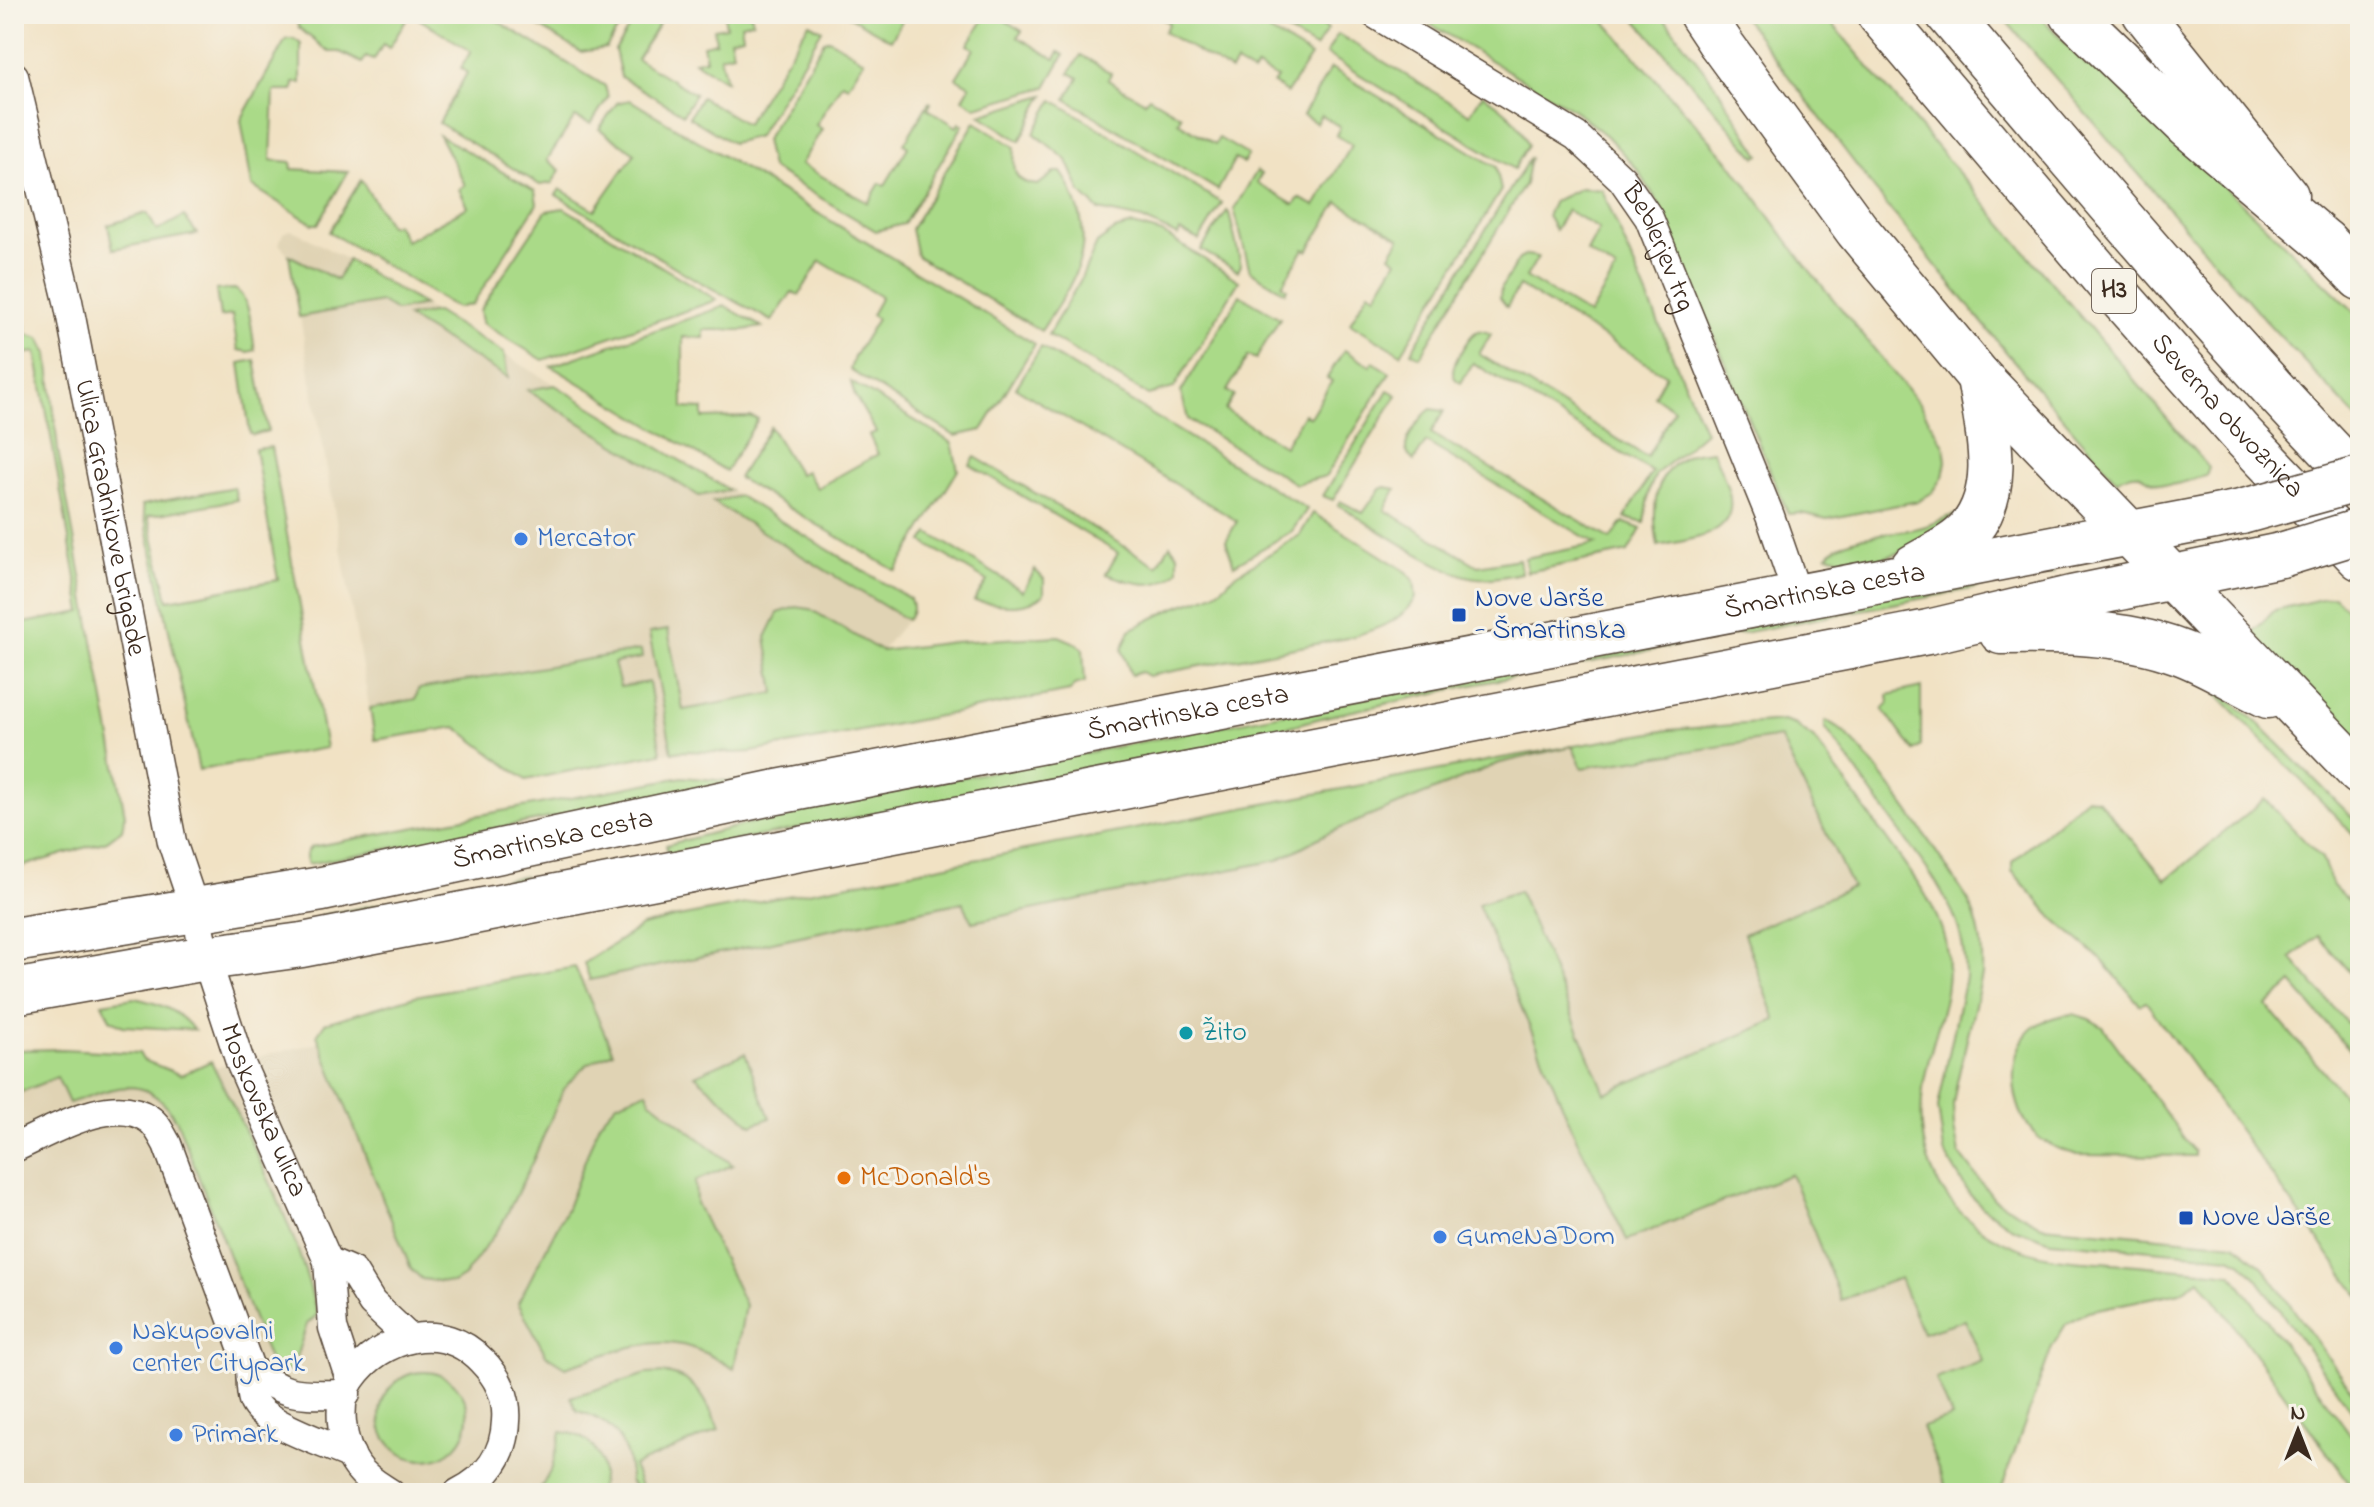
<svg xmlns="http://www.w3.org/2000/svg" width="2374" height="1507" viewBox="0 0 2374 1507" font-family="'Indie Flower',sans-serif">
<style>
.built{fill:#e0d3b4}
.green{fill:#aada88;stroke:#728253;stroke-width:2}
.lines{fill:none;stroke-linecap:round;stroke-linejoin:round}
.street-casing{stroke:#564637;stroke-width:31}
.secondary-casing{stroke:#564637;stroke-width:43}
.primary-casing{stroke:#564637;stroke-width:47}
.highway-casing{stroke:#564637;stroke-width:47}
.street{stroke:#fff;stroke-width:28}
.secondary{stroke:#fff;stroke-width:40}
.primary{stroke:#fff;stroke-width:44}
.highway{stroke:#fff;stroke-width:44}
.primary-bridge-casing{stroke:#564637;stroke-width:47;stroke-linecap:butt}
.primary-bridge{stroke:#fff;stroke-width:44}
.shop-dot{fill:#3f7fe0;stroke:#f7f3e8;stroke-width:3}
.transit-dot{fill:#1a4fb4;stroke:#f7f3e8;stroke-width:3}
.culture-dot{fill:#0f9aa8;stroke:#f7f3e8;stroke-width:3}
.food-dot{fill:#e8710a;stroke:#f7f3e8;stroke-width:3}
.labels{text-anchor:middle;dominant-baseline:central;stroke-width:6;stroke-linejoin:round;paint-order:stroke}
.shield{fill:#f7f3e8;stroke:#73665b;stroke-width:2}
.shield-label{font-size:26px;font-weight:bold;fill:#3b2a1e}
.street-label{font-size:28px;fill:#3b2a1e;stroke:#f7f3e8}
.shop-label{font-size:28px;fill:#366cbe;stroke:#f7f3e8;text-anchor:start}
.transit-label{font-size:28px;fill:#164399;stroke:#f7f3e8;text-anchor:start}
.culture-label{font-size:28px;fill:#0d838f;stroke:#f7f3e8;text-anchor:start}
.food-label{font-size:28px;fill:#c56008;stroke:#f7f3e8;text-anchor:start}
</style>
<rect width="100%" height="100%" fill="#f7f3e8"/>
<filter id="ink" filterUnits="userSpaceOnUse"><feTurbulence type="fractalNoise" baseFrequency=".0125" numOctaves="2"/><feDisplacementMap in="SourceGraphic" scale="16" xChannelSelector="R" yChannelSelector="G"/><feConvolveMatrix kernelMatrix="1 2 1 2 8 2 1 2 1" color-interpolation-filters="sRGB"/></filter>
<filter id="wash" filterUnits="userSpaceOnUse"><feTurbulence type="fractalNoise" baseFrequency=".006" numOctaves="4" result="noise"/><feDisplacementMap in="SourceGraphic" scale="32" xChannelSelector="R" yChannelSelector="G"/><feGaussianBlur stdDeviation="1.8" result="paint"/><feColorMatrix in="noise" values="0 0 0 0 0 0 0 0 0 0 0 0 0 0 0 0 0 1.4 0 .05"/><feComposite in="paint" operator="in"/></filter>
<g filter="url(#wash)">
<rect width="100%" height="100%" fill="#f1e2c4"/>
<g class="built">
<polygon points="290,230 297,232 348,260 910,599 912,610 910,616 881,651 810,609 766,637 775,693 665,714 672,752 526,780 456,727 375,740 289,255 279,244 283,233"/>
<polygon points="1780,737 1852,887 1744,934 1777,1020 1605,1093 1519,891 1479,904 1577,1140 1627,1239 1791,1174 1840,1300 1900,1278 1922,1333 1964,1320 1983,1361 1952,1417 1923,1427 1948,1493 14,1493 14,1050 62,1049 139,1053 143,1060 181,1075 609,975 964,902 972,922 1278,860 1324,835 1500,763 1572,746 1582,768"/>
</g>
<g class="green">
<polygon points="299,14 410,14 389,48 383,44 374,60 366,57 362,63 340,52 329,52 299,28 296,21"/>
<polygon points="411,14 486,14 605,86 608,97 591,124 575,117 547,160 560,170 552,183 540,185 439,123 467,73 461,68 471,51"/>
<polygon points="518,14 564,14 569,17 571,14 627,14 606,48 581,52"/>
<polygon points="637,14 665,14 637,59 695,94 683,114 621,77 615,50"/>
<polygon points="724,14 751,14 753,21 741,24 743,36 730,39 733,53 720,56 726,81 694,61 706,59 703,45 716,42 714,29 726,27"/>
<polygon points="845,14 906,14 891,40"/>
<polygon points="987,14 1010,14 1006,21 1022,31 1018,37 1055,59 1059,52 1064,55 1046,87 976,107 963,99 970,86 956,78 974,49 968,45"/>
<polygon points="1154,14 1241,14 1311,56 1287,93 1273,84 1277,78 1257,67 1253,73 1236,63 1231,71 1164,32 1169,23"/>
<polygon points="1258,14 1303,14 1328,29 1315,48"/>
<polygon points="1413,14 1598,14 1732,165 1806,266 1920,405 1944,445 1946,461 1943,477 1933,492 1918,501 1827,519 1801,513 1788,514 1660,206 1638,170 1607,136 1572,109"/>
<polygon points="1631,14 1661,14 1716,86 1760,155 1756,157"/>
<path d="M1741 14H1824L2209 468 2206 476C2194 478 2178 486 2166 485 2141 484 2145 463 2117 481L2007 353 1888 207Z"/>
<polygon points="2000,14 2038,14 2087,66 2094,61 2360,317 2360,421 2265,320"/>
<polygon points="809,23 822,30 758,136 732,143 689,117 701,97 746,124"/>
<path d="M1338 34 1470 114 1483 94C1503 109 1520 120 1528 145L1514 169 1326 54Z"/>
<polygon points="286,39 294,39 301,44 301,83 294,83 293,91 274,91 271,160 291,162 292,169 348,172 318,224 313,224 252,186 241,120"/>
<polygon points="829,39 864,60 848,86 842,83 816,125 822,129 801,164 868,203 880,183 885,185 908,147 904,144 929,102 931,103 928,109 957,127 960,123 963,125 904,224 876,231 771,168 765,140 824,41"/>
<polygon points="1081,55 1111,73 1108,80 1145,102 1149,97 1181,116 1178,122 1215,144 1219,138 1248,155 1243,163 1235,159 1218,190 1066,99 1079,78 1069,73"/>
<polygon points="1331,68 1496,167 1501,190 1401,354 1350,323 1369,291 1376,295 1397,260 1390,255 1400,238 1338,202 1308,251 1304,249 1282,285 1287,288 1285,292 1250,271 1234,209 1257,171 1261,174 1257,183 1294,205 1299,198 1315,206 1352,145 1336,135 1340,127 1321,115 1316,123 1303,115"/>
<polygon points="1044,95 1020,141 980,115"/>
<polygon points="630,100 1035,344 982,430 955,436 850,370 854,357 877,319 871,315 881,297 820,261 799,295 792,292 772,321 696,280 556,195 560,189 595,210 635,153 599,129 617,103"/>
<polygon points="1053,100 1222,203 1199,240 1180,231 1178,236 1142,219 1099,210 1081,193 1067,160 1034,133"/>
<path d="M975 122 1015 147C1013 169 1012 183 1038 185L1055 172H1061C1070 184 1074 197 1079 211 1093 259 1066 293 1041 331L917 256 911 229Z"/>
<polygon points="439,135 535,191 537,204 473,304 457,308 329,232 361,180 390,226 396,224 406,241 468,207 459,189 465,185"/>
<polygon points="1530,157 1525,184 1420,357 1411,352"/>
<path d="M1581 188 1602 190 1705 432 1656 474 1649 490 1644 523 1625 518 1652 472 1473 363 1461 383C1456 380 1454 379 1453 372 1452 365 1470 333 1478 331 1483 330 1486 332 1491 334L1479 354 1647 457 1674 409 1654 396 1666 375 1519 286 1507 307 1500 298 1501 288 1519 259 1527 255 1538 257 1526 277 1589 315 1616 270 1587 252 1599 229 1567 210 1555 230 1547 216 1554 201Z"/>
<polygon points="564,208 717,300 543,360 482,323 480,310 546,211"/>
<polygon points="1227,211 1229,213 1241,265 1238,271 1201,250"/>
<polygon points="147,213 157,231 184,216 197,234 113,249 108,225"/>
<polygon points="1133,225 1162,233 1239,281 1174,388 1148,395 1048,335 1080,281 1097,243 1115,230"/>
<polygon points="289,255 337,280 348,260 424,305 396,311 381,302 299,317"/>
<path d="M235 289C252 300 251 331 255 350L249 352 238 350 232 315 220 317 216 290Z"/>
<polygon points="1240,295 1280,318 1256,359 1248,356 1227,391 1234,395 1225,410 1284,446 1304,414 1310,417 1332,381 1327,378 1344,350 1370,366 1373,362 1390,373 1326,476 1296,484 1188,419 1181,392"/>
<polygon points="725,306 762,327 744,330 704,330 704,338 683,337 683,408 703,409 703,418 752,417 758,419 726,471 551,366"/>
<polygon points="436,312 504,353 508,378 407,317"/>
<polygon points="25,324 26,334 40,338 48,354 58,451 125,815 122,830 107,841 14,869 14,625 82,612 36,352 14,355 14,333"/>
<polygon points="1041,347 1307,509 1292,531 1234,565 1226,541 1237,521 1016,388"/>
<polygon points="255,360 268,431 253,435 250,433 240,363"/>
<polygon points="851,382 952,443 958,470 896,571 738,478 770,427 799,474 806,471 817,488 878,454 869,435 876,432 855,396"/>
<polygon points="555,385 729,490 699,496 527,390"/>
<polygon points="1388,390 1397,395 1333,500 1323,496"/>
<path d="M1431 409 1444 411 1431 433 1611 539 1623 522 1641 529 1628 552 1527 572 1525 558 1596 544 1426 442 1414 461C1410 457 1407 455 1406 449 1405 438 1422 415 1431 409Z"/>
<polygon points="271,447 326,748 199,770 142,505 234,487 237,500 148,516 168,600 278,580 255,449"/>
<path d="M1713 451C1718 465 1726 479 1729 493 1740 537 1686 540 1658 546 1652 512 1651 473 1688 455 1695 452 1705 452 1713 451Z"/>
<path d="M975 457 1157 566 1170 545 1178 554V570C1160 593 1129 582 1106 574L1118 553 970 465Z"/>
<path d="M1385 487 1396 489 1385 510 1478 566 1519 559 1521 573C1507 576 1493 579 1477 578 1443 575 1371 524 1338 505L1340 501 1363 513 1380 489Z"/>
<path d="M739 496 910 599C913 607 913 613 907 620L713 502Z"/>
<path d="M1313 513 1407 572 1414 581 1416 598C1403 622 1371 631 1347 638L1148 676 1141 672 1131 675 1122 650 1130 630C1146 622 1161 614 1177 607 1197 599 1219 596 1232 577L1300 535Z"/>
<path d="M1956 515C1913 547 1885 572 1827 555 1850 531 1895 536 1926 526 1937 522 1944 517 1956 515Z"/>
<path d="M929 533 1023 591 1035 570 1044 579V594C1026 611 996 604 974 601L987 581 923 542Z"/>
<polygon points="2044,563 2054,573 1472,685 1325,717 1188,753 668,854 666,845 785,814 852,799"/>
<polygon points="2334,596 2360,623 2360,748 2251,634 2275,610"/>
<path d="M796 607 810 609 881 651 953 642 1059 636 1078 644 1083 650 1085 682 1074 685 1070 691 751 752C724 755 699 749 672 752L649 633 668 630 683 710 775 693 766 637 778 613Z"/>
<polygon points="641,650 642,658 614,663 620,687 649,682 661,753 526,780 456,727 375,740 370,708 416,699 418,689"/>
<polygon points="1921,687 1921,746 1914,751 1883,709 1889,703 1888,695"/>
<polygon points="2219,691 2260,725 2360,825 2360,841 2217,694"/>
<path d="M1783 721 1796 725 1814 739C1838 771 1861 804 1885 837 1908 869 1936 902 1945 941 1957 995 1929 1038 1923 1089 1912 1178 1960 1235 2045 1256 2066 1261 2090 1261 2111 1263 2152 1266 2192 1270 2232 1274L2360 1447V1493H2357L2200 1279 2180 1292 2088 1311 2066 1324 2052 1347 2000 1493H1948L1922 1427 1952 1417 1936 1379 1983 1361 1965 1320 1922 1333 1900 1278 1841 1300 1791 1174 1627 1240 1577 1140 1478 904 1519 891 1605 1093 1776 1020 1744 934 1852 887 1780 737 1582 768 1572 746 1500 763 1324 835 1278 860 972 922 963 902 590 980 584 963 642 926 673 918 1502 758 1669 730Z"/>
<path d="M1825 721C1859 728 1946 867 1968 900 1980 925 1983 947 1982 975L1957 1082 1953 1104 1954 1128 1959 1153 1994 1199 2042 1226 2235 1244 2263 1267 2360 1402V1422L2257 1279 2242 1263 2230 1257 2051 1241 2013 1228 1985 1209 1969 1194 1944 1152 1938 1107 1965 977C1965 935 1955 911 1932 876L1825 727Z"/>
<path d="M682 777 739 782 308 864C305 857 305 853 311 847Z"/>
<polygon points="2087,797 2098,800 2166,880 2265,799 2322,859 2333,886 2360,912 2360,984 2318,936 2291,958 2360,1038 2360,1063 2292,983 2267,1006 2360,1114 2360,1297 2146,1002 2140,1005 2102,960 2054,919 2012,871 2012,862"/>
<polygon points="524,876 526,882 324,921 323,915"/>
<polygon points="575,967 613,1052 587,1064 564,1088 532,1163 502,1224 464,1276 453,1283 422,1279 411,1269 317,1035 325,1023 415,996"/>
<path d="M134 998C159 1003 178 1010 194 1030L123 1026 110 1019 102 1003Z"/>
<path d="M2073 1014 2089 1019 2103 1027 2194 1152V1156L2078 1155C2064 1151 2049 1146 2038 1137 2013 1114 2006 1067 2024 1038 2034 1021 2055 1016 2073 1014Z"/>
<path d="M62 1049 139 1053 143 1060 181 1075 211 1061C251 1144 296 1224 317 1315L307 1324 292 1370 288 1371 270 1362 177 1121C145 1070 116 1088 69 1103L57 1077 14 1095V1050Z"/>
<polygon points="745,1053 770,1118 752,1125 695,1075"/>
<path d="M647 1091 651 1101 733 1165 695 1181 696 1203 745 1305 734 1369C716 1358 697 1347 676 1344 644 1338 596 1358 565 1367L546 1355 518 1303 567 1208 599 1123 617 1103Z"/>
<circle cx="424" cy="1416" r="44"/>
<path d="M666 1373C698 1379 708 1403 719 1430L633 1466 643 1491H640L630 1482C630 1445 614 1420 577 1411L571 1397 647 1374Z"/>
<path d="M561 1432C594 1434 610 1463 598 1493H538L552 1468Z"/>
</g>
</g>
<g filter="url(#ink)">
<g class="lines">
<defs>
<g id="street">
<path id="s1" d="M1375 14 1576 136 1622 179 1649 218 1770 516 1798 597"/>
<path id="s2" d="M14 76 68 301 172 842 195 910 206 958 240 1062 328 1261 333 1328 350 1380"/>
<path d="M14 1148C50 1132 112 1093 149 1119 158 1125 162 1136 167 1144L250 1368C251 1378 250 1391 253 1400 261 1424 328 1444 351 1455"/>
<polyline points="328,1261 353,1272 372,1303 409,1338"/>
<path d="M250 1368C286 1399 301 1394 346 1394"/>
<path d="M390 1493C378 1485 365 1478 357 1466 341 1444 335 1402 351 1379 381 1336 443 1319 482 1361 498 1377 508 1398 506 1421 505 1454 487 1479 458 1493"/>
</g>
<polyline id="secondary" points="2143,14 2288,195"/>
<g id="primary">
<polyline points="1719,41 1857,230 1979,377 2360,773"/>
<polyline points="2325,242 2360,278"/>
<path d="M1913 567C1931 556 1956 546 1970 529 2005 487 1986 425 1979 377"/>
<path d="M2001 632C2059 631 2123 631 2179 652 2210 663 2238 682 2268 696"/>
<path id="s3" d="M14 940 322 889 772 793 2241 512"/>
<polyline points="14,992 206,958 302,945 1928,632 2071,598 2281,555"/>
</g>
<g id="highway">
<polyline points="1701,14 1719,41"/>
<path id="s4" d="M1879 14 2117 294 2244 437 2360 558"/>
<path d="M1948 14C2082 172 2216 332 2360 481"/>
<polyline points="2072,14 2188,126 2325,242"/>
</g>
</defs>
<use href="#street" class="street-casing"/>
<use href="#secondary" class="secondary-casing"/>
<use href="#primary" class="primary-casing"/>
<use href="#highway" class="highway-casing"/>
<use href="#street" class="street"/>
<use href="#secondary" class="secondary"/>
<use href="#primary" class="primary"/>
<use href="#highway" class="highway"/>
<defs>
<g id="primary-bridge">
<polyline points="2241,512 2360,479"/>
<polyline points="2281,555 2360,531"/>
</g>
</defs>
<use href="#primary-bridge" class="primary-bridge-casing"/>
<use href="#primary-bridge" class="primary-bridge"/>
</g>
</g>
<g class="shop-dot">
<circle cx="521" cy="539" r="8"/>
<circle cx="1440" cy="1237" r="8"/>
<circle cx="116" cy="1348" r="8"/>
<circle cx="176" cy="1435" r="8"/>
</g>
<g class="transit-dot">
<rect x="1451" y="607" width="16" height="16" rx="4"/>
<rect x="2178" y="1210" width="16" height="16" rx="4"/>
</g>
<circle class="culture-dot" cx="1186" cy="1033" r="8"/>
<circle class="food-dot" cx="844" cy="1178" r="8"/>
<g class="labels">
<rect class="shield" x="2092" y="269" width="44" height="44" rx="6"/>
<g class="shield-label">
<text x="2114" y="291">H3</text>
</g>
<g class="street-label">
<text stroke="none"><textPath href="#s1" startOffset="376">Beblerjev trg</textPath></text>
<text stroke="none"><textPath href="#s4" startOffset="532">Severna obvoznica</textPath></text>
<text stroke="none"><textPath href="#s2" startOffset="452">Ulica Gradnikove brigade</textPath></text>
<text stroke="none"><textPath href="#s3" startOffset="1844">Šmartinska cesta</textPath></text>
<text stroke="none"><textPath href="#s3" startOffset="1196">Šmartinska cesta</textPath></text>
<text stroke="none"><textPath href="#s3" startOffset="548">Šmartinska cesta</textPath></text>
<text stroke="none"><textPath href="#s2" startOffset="1066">Moskovska ulica</textPath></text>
</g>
<g class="shop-label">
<text x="537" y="539">Mercator</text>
<text x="1456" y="1237">GumeNaDom</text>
<text x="132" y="1332">Nakupovalni<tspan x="132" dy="32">center Citypark</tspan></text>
<text x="192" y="1435">Primark</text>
</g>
<g class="transit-label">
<text x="1475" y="599">Nove Jarše<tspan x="1475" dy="32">- Šmartinska</tspan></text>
<text x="2202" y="1218">Nove Jarše</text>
</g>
<g class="culture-label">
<text x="1202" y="1033">Žito</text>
</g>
<g class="food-label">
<text x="860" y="1178">McDonald's</text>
</g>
</g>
<rect width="2374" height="1507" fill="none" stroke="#f7f3e8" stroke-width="48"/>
<g transform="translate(2298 1431)" stroke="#f7f3e8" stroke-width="6" paint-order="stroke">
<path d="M0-6L14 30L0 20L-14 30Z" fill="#3b2a1e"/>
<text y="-12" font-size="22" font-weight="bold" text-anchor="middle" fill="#3b2a1e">N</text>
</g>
</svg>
